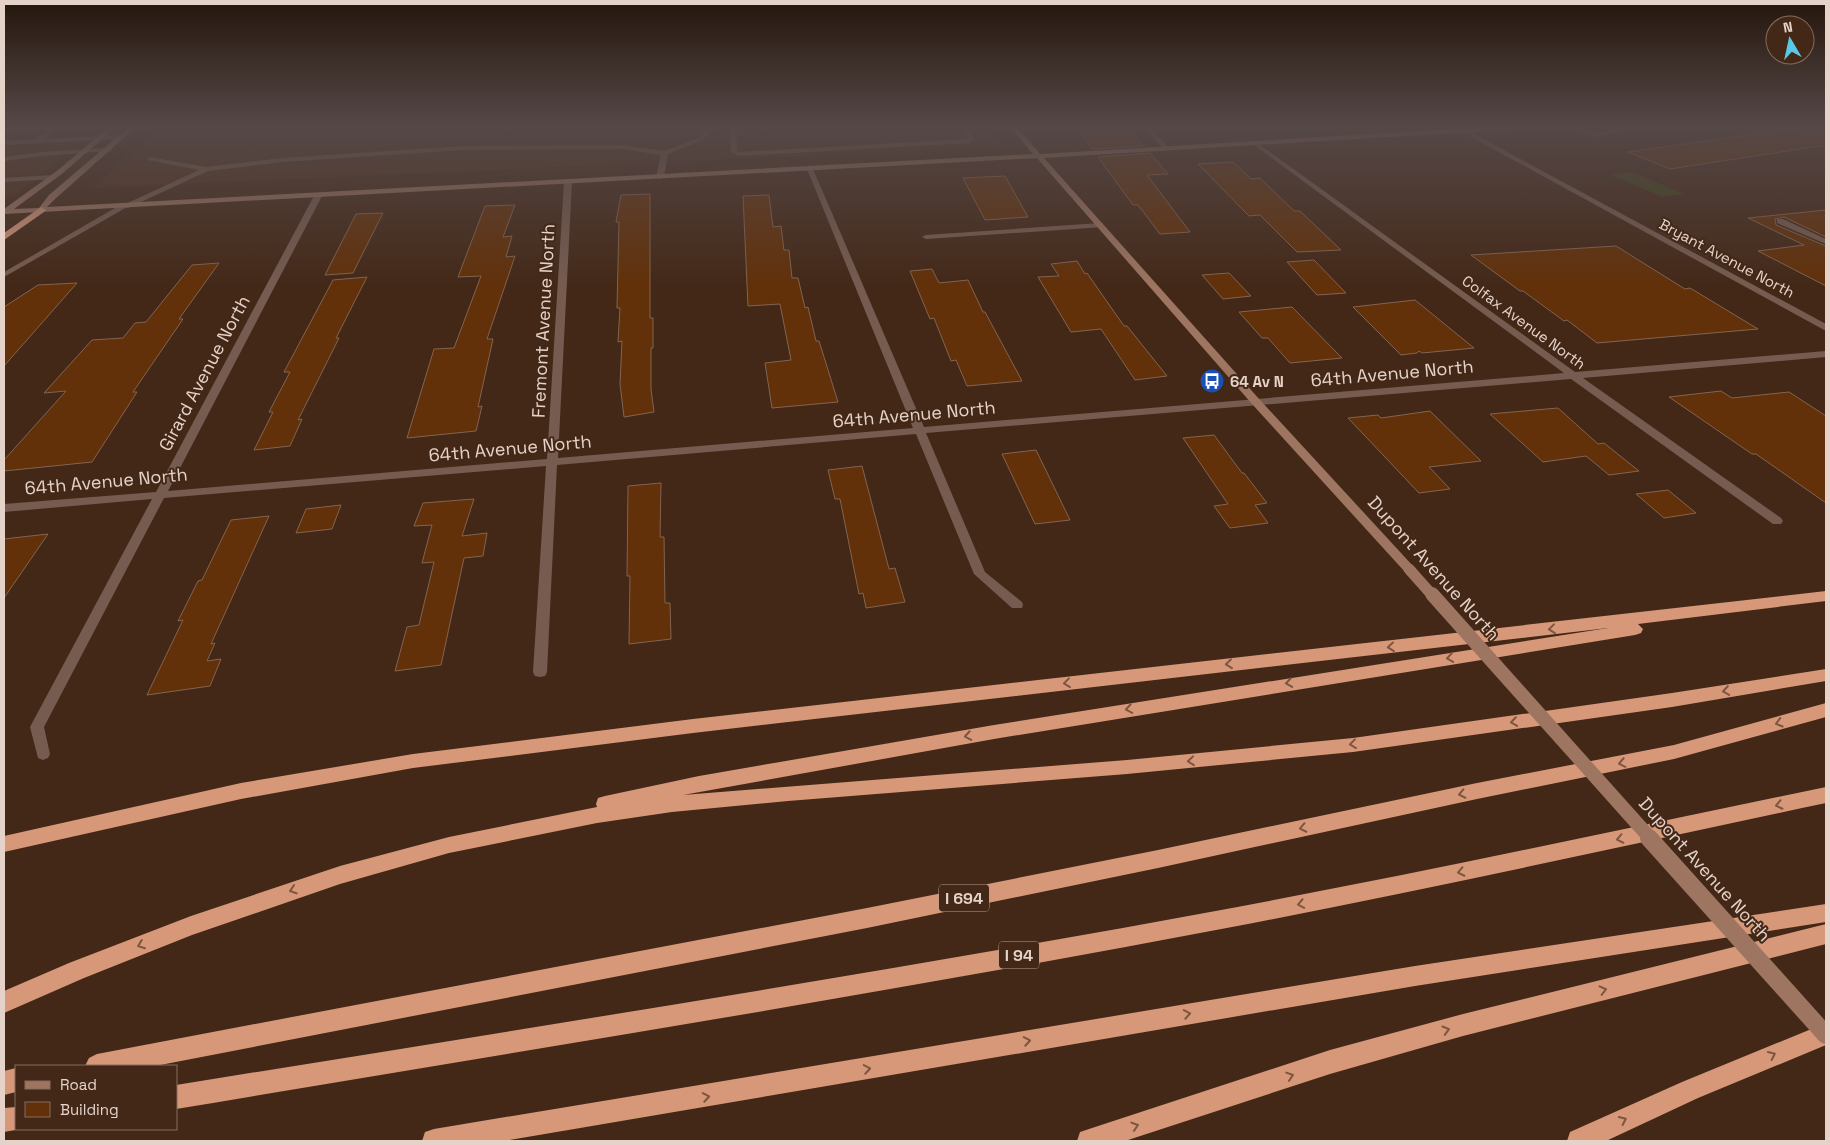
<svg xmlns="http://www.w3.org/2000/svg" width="1830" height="1145" viewBox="0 0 1830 1145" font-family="'Space Grotesk',sans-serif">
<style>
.built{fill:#4f2e18}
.green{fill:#3e4116}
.building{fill:#623009;stroke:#836451}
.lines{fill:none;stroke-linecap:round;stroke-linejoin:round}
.lane{fill:#765c50;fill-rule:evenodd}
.street{fill:#765c50;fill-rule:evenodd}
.secondary{fill:#9d7561;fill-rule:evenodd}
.highway{fill:#d7987a;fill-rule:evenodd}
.secondary-bridge-far2{stroke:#9d7561;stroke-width:11}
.secondary-bridge-far1{stroke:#9d7561;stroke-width:14}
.secondary-bridge{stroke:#9d7561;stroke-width:18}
.oneway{stroke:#7e553f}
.labels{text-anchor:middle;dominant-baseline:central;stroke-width:4;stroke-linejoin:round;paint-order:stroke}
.far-street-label{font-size:15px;fill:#e5d3c9;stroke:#432817}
.far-poi-label{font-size:15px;font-weight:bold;fill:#e5d3c9;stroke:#432817;text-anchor:start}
.shield{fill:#432817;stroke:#b4a094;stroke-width:1}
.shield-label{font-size:16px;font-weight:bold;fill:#e5d3c9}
.street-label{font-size:18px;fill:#e5d3c9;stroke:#432817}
</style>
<rect width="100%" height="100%" fill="#432817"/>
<g class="built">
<polygon points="160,127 987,127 1004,147 93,188"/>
<polygon points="78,144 15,195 4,199 4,148"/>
</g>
<g class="green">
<polygon points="1188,127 1347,127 1195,134"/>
<polygon points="1633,172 1684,194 1663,197 1611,175"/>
</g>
<g class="building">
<polygon points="1075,127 1127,127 1144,146 1092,149"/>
<polygon points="1805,127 1826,127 1826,145 1670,169 1628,152"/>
<polygon points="1150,153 1168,174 1147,175 1190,232 1160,234 1138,205 1133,205 1098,157"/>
<polygon points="1233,162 1251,179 1260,178 1294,211 1300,211 1341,250 1297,252 1260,215 1249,216 1198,164"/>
<polygon points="1005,176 1028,217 985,220 963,178"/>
<polygon points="650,194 650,318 653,318 653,348 651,348 651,389 654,412 624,417 620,384 622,341 618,342 620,308 617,308 619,222 616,222 621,195"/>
<polygon points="769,195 773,227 781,226 784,250 789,250 792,278 798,278 805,308 808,307 816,341 819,341 838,402 772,408 765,363 791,360 780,304 748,306 743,196"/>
<polygon points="515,205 503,237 512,236 506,257 515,256 487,339 493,339 478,407 482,406 476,431 407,438 434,349 454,348 481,276 458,277 485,206"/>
<polygon points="1826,210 1826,237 1784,217 1775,219 1776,225 1826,246 1826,286 1758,251 1804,245 1748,218"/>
<polygon points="383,213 353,273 325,275 356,214"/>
<polygon points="1616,246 1685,289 1690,288 1758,329 1597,343 1567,320 1564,321 1523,291 1520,291 1471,255"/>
<polygon points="1314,260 1346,293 1317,295 1287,262"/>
<polygon points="1077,261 1085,274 1087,273 1124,326 1127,326 1167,376 1135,380 1101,329 1071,332 1038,277 1059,276 1051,264"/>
<polygon points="219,263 179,319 183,319 133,392 137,392 92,462 4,471 4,460 66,391 44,393 92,340 123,338 135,323 146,322 192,265"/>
<polygon points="932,269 939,283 968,280 983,312 985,312 1022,381 967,386 956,360 951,361 934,318 930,319 910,271"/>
<polygon points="1229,273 1251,296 1223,299 1202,275"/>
<polygon points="367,277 336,338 339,338 298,420 302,419 290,446 254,450 273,412 269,412 290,372 284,372 333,280"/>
<polygon points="77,283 4,366 4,307 38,285"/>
<polygon points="1415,300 1474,348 1422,353 1419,351 1417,353 1401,355 1353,307"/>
<polygon points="1292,307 1342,358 1290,363 1268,338 1262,338 1239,312"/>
<polygon points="1721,391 1732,398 1789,392 1826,416 1826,503 1756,454 1752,454 1669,397"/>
<polygon points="1558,408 1598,444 1604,443 1639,471 1609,475 1586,456 1543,462 1490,414"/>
<polygon points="1430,411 1481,461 1429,467 1450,489 1419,493 1348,418 1378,415 1381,418"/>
<polygon points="1214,435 1242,473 1244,473 1267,503 1255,505 1268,523 1230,528 1214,506 1228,504 1183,438"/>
<polygon points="1036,450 1070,520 1035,524 1002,454"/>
<polygon points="862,466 889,569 895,568 905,602 866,608 863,593 859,594 840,499 835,499 828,470"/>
<polygon points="661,483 660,537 664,537 665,603 670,603 671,639 629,644 630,576 627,576 628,486"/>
<polygon points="1668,490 1696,513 1664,518 1636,494"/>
<polygon points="474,499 462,536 487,533 483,556 464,558 441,665 395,671 407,627 419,625 434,562 422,563 432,525 414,526 423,503"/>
<polygon points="341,505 332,529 296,533 306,509"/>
<polygon points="269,516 211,644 215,643 207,661 221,659 210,686 147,695 183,620 178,621 198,581 202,580 231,520"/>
<polygon points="48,534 4,598 4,539"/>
</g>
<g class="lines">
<g class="lane">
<polygon points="4,127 59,127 45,139 123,135 126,137 123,139 4,145 4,141 36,139 49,130 4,131"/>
<polygon points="708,127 714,127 703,140 668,154 664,177 660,179 656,177 661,155 622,149 464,150 282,162 208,171 128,208 121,206 199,170 148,160 147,159 150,157 206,167 282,158 464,146 622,145 664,151 699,138"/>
<polygon points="730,127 736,127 737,151 739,152 968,139 961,127 967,127 975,139 970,143 738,156 731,152"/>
<polygon points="1142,127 1149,127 1169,148 1169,150 1165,150"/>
<path d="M1569 127C1579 127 1587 131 1597 133 1608 134 1621 127 1633 127L1598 137Z"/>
<polygon points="109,148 112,150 111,151 41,156 4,161 4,157 41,152"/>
<polygon points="53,175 56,175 56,179 4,182 4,178"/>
<polygon points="1777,219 1783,219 1826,239 1826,244 1777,223"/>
<polygon points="1100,223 1103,223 1103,227 926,239 922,237 926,235"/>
</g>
<g class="street">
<polygon points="1453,127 1461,127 1826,324 1826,331"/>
<polygon points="1256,142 1575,372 1826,351 1826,357 1583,378 1781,518 1783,521 1781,524 1773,524 1571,379 926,433 985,572 1022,602 1023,605 1022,608 1012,608 974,574 916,434 557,465 547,672 545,676 540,677 535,676 533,672 546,466 164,498 44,727 50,754 48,758 43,760 38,758 30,727 152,499 4,512 4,504 156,492 315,194 322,196 168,491 547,459 564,182 568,180 572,182 558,458 913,428 807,169 810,167 813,169 924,427 1564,373 1254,145 1253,144"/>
<polygon points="122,204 129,206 4,277 4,272"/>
</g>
<polygon class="secondary" points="109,127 116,127 63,173 14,209 39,208 49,195 129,127 136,127 55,199 47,207 1033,154 1010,127 1017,127 1040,154 1486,127 1523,127 1520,129 1044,158 1260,400 1413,566 1415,569 1413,572 1405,572 1252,404 1037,158 4,214 4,209 58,170"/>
<g class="highway">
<polygon points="41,207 46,210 44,212 4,240 4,233"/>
<polygon points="1826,591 1826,601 1638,624 1643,629 1641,633 1635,635 994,739 683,795 1127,760 1353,738 1672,693 1826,669 1826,681 1672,707 1353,752 1127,774 788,801 672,812 597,823 449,853 340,884 192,935 84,978 4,1013 4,991 69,963 191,916 340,866 449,837 597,807 596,804 598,798 605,796 699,776 994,725 1608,628 693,733 413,768 241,799 4,852 4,836 241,783 413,754 693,719"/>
<polygon points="1826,703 1826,717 1674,759 1477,799 1158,868 867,928 155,1066 85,1066 89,1058 97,1054 867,908 1158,850 1477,783 1674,745"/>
<path d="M1826 787V803C1628 845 1430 889 1232 927 881 994 528 1050 176 1109V1085C528 1028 881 973 1232 908 1430 871 1628 828 1826 787Z"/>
<polygon points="1826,904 1826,922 1415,986 504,1141 422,1141 425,1132 434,1129 1415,966"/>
<polygon points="1826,924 1826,944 1463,1036 1330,1074 1125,1141 1077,1141 1080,1132 1089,1129 1330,1050 1463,1014"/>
<polygon points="1826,1023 1826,1045 1698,1098 1606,1141 1567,1141 1570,1132 1682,1082"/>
<polygon points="16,1068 16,1092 4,1095 4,1071"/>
<polygon points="16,1107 16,1129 21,1129 4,1132 4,1108"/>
</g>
<polyline class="secondary-bridge-far2" points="1409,569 1433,596"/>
<polyline class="secondary-bridge-far1" points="1432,594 1651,839"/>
<polyline class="secondary-bridge" points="1649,838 1826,1035"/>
</g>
<defs><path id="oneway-chevron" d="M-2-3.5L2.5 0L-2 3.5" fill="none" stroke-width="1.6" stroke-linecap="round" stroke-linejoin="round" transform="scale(1.25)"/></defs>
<g class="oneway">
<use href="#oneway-chevron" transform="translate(1552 629) rotate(173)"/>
<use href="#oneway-chevron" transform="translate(1391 647) rotate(174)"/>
<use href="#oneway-chevron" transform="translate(1450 658) rotate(171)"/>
<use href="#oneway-chevron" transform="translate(1229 664) rotate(174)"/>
<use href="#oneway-chevron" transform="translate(1067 683) rotate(173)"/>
<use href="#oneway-chevron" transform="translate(1289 683) rotate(171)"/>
<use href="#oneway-chevron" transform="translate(1726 691) rotate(171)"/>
<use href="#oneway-chevron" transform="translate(1129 709) rotate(170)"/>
<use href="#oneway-chevron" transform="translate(1514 722) rotate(172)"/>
<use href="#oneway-chevron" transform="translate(1779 723) rotate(164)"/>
<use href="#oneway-chevron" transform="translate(968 736) rotate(170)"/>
<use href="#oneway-chevron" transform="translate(1353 744) rotate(173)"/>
<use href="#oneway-chevron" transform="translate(1191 761) rotate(174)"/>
<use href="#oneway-chevron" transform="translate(1622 763) rotate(169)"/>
<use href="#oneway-chevron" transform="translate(1462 794) rotate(168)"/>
<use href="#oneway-chevron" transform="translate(1779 805) rotate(168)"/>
<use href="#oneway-chevron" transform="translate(1303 828) rotate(168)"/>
<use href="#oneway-chevron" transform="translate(1620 839) rotate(168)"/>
<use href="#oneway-chevron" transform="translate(1461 872) rotate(168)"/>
<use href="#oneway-chevron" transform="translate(293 890) rotate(162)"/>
<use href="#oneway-chevron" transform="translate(1301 904) rotate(169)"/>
<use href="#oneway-chevron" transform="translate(141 945) rotate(159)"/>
<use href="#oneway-chevron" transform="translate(1603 990) rotate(-14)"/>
<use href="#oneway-chevron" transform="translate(1187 1014) rotate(-10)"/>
<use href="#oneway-chevron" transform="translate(1446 1030) rotate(-16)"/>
<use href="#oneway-chevron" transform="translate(1027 1041) rotate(-10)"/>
<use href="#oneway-chevron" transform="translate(1772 1055) rotate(-25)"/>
<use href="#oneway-chevron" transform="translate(867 1069) rotate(-10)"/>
<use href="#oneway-chevron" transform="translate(1290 1076) rotate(-18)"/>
<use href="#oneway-chevron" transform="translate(706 1097) rotate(-10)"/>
<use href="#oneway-chevron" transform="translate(1623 1120) rotate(-25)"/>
<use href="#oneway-chevron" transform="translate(1135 1126) rotate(-18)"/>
</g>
<linearGradient id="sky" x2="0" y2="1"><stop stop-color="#25160d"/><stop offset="0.44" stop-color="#554847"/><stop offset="1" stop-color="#554847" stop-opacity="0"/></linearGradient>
<rect width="1830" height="287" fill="url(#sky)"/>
<defs>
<symbol id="bus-disc" viewBox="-11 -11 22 22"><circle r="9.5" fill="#1a4fb4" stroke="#432817"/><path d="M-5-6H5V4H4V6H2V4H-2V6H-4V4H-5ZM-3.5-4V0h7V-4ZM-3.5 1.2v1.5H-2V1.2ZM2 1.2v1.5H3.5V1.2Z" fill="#fff"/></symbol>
</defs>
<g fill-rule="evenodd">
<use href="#bus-disc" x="1198" y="367" width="28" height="28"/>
</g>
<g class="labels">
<g class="far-street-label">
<text transform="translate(1727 258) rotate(28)">Bryant Avenue North</text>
<text transform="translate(1524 322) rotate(36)">Colfax Avenue North</text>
</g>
<g class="far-poi-label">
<text x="1230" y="381">64 Av N</text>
</g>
<g class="shield">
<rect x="939" y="884.5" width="50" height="27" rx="4"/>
<rect x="999" y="941.5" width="40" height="27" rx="4"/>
</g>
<g class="shield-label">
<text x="964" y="898">I 694</text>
<text x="1019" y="955">I 94</text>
</g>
<g class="street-label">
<text transform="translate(543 321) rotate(-87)">Fremont Avenue North</text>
<text transform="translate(204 373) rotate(-62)">Girard Avenue North</text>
<text transform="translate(1392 373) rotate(-5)">64th Avenue North</text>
<text transform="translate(914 414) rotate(-5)">64th Avenue North</text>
<text transform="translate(510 448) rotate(-5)">64th Avenue North</text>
<text transform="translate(106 481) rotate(-5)">64th Avenue North</text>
<text transform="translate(1434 568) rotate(48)">Dupont Avenue North</text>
<text transform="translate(1705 869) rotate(48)">Dupont Avenue North</text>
</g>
</g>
<rect width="1830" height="1145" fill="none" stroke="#e5d3c9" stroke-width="10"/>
<rect x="15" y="1065" width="162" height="65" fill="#432817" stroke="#846c5e"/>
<rect x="25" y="1081" width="25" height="8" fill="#9d7561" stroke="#846c5e"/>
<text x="60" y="1090" font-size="15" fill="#e5d3c9">Road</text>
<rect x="25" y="1102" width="25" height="15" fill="#623009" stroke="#846c5e"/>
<text x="60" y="1115" font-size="15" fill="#e5d3c9">Building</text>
<g transform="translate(1790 40) rotate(351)"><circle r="24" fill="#432817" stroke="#846c5e"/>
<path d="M0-4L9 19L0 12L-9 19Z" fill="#5bc7e7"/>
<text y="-8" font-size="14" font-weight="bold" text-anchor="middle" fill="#e5d3c9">N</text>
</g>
</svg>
